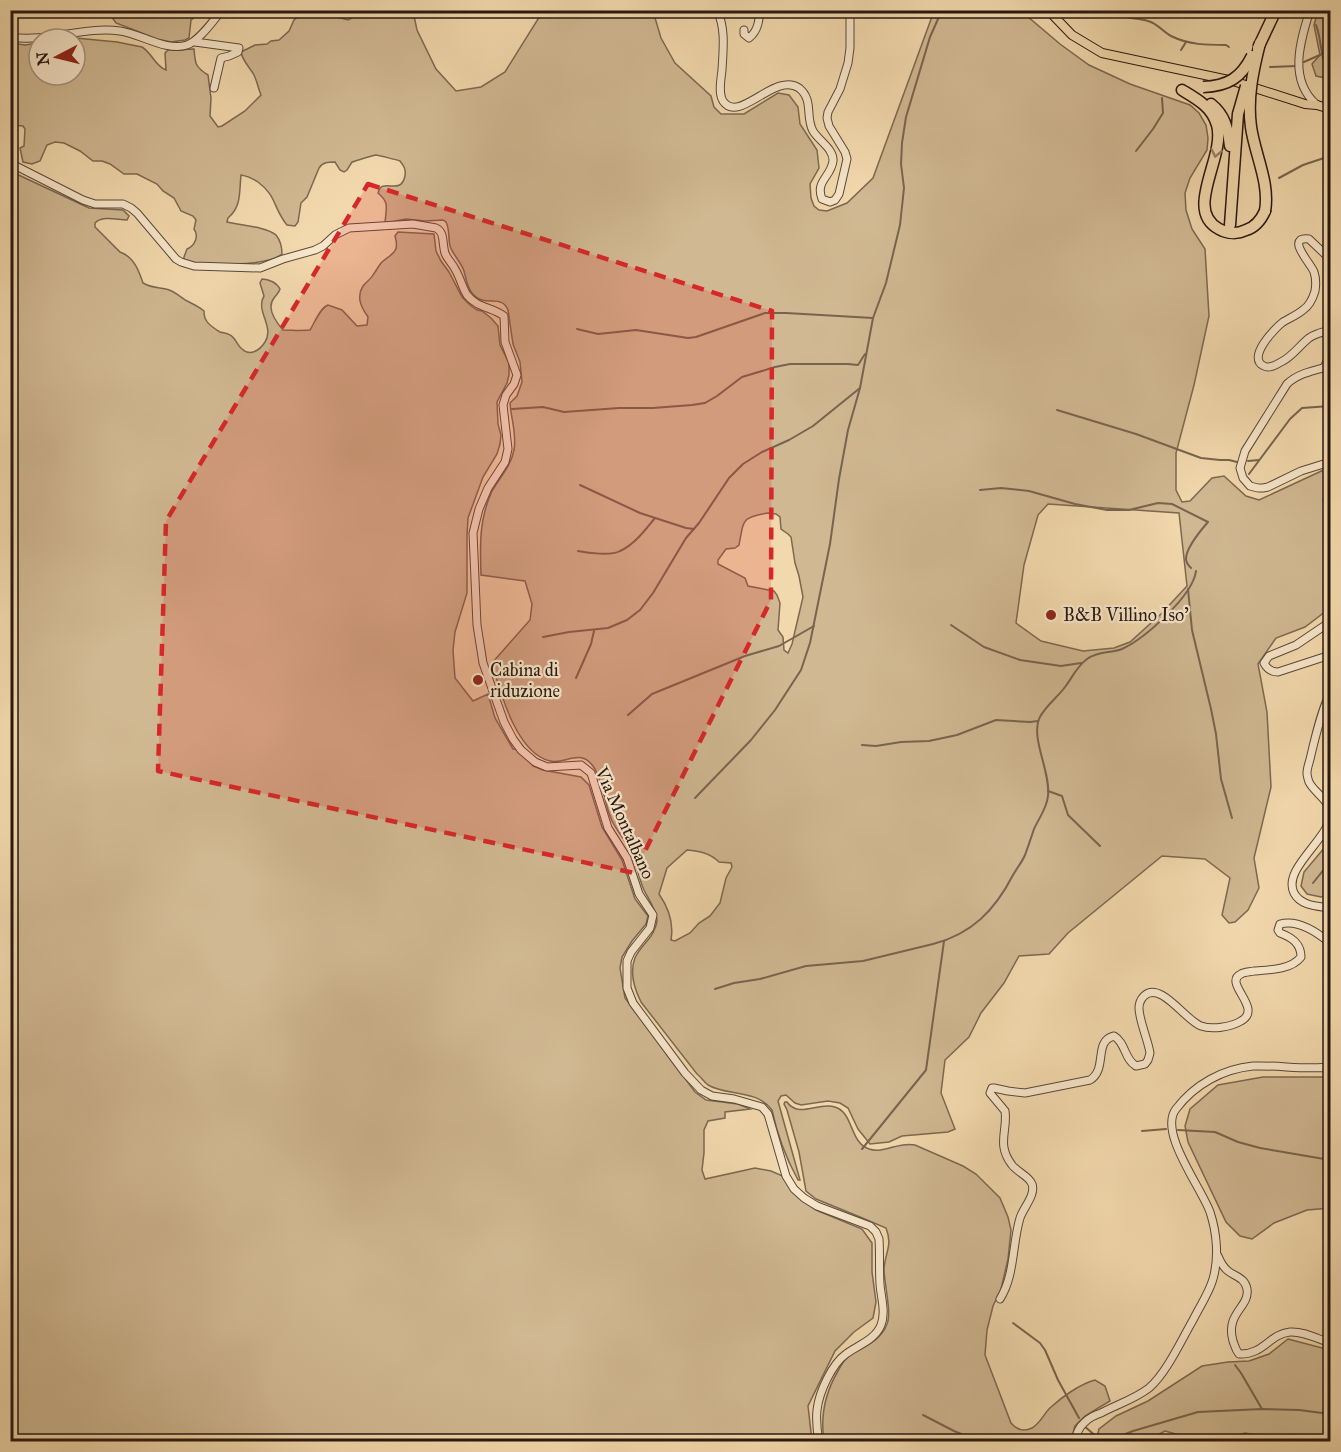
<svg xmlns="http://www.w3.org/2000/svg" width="1341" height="1452" viewBox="0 0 1341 1452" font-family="'IM FELL Great Primer',serif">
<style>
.green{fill:#d0b892;stroke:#7c6851;stroke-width:1.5;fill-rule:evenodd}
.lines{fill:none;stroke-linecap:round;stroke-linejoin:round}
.stream{stroke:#78644e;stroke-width:2}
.minor-casing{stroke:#5a4837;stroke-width:9}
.major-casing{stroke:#281710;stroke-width:10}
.highway-casing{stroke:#281710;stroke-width:13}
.minor{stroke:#f7e6ca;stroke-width:7}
.major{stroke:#f2d9ad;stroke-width:8}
.highway{stroke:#f2d9ad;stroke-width:10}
.highway-bridge-casing{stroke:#281710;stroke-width:13;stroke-linecap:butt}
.highway-bridge{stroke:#f2d9ad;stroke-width:10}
.oneway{stroke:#978266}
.marked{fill:#d62828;fill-opacity:0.2;stroke:#d62828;stroke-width:4.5;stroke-dasharray:12 8;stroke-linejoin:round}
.poi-dot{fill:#8f2418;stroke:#f7e6ca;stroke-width:2}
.labels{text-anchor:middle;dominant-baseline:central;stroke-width:4.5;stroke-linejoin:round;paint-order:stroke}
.poi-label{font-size:18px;fill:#281710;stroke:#f7e6ca;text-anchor:start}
.street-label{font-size:18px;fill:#281710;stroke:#f7e6ca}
</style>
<rect width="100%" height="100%" fill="#f2d9ad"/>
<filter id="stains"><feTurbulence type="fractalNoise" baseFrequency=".00333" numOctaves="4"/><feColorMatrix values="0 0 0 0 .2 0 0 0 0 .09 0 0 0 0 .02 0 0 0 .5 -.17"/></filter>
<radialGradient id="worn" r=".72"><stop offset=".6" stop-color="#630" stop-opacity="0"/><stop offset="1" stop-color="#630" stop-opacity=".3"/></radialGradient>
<g class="green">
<polygon points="115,10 200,10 202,12 191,20 189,38 185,40 171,42 157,39 116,23 111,16"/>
<path d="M305 11H330L334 16 348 20 365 11H413L417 30 436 69 456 91 481 87 505 72 543 11H653L661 38 675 63 711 96 714 107 721 114H744L778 93 789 95 798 107 800 124 817 150 819 168 810 184 811 198 814 206 819 210 827 211 847 203 873 178 934 11H1025L1027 16 1060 44 1089 65 1130 84 1190 105 1199 113 1206 125 1208 138 1207 150 1190 178 1185 193 1186 210 1192 229 1205 249 1209 316 1194 385 1176 453V490L1182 502 1190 501 1212 478 1224 476 1246 496 1259 500 1330 467V495L1323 500 1330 524V608L1305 627 1276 638 1258 664 1267 712 1271 787 1254 858 1259 888 1248 910 1235 922 1229 923 1222 915 1230 878 1205 859 1162 856 1068 933 1049 954 1019 956 1004 983 981 1013 969 1037 945 1060 941 1093 955 1129 948 1132 902 1136 889 1142 870 1144 858 1129 848 1108 840 1103 828 1101 801 1105 795 1103 786 1095 781 1096 778 1101 800 1180H798C786 1158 777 1134 772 1110 757 1089 726 1096 708 1085 704 1082 701 1077 697 1074L641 1002C634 988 629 973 635 958 638 950 646 943 651 936 654 931 657 926 657 920 656 909 649 900 644 890 639 879 637 867 633 856 628 843 618 833 612 821 604 804 604 785 595 769 581 746 566 765 550 761 516 753 500 691 492 663L530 620 532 604 525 581 481 575C480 545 479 519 492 491 500 477 511 466 514 450 517 434 511 419 510 403L517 396 522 382 520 362 513 344 508 310C501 293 485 309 472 293 467 287 466 278 464 271 461 262 453 255 450 246 448 238 450 230 446 222L443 220 425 221 406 219 385 223C386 208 390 203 378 193 379 191 379 189 380 188 387 181 401 194 405 176 406 169 404 166 400 161 397 160 378 155 376 155 370 156 359 160 352 162L347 170 344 172 340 170 335 162C328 162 323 162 319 168L307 197 301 203 298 222 295 226 287 225C273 208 277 196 258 182 252 178 248 176 241 175 239 192 242 206 228 218L227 222C239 225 268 227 276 235 280 240 282 248 282 254 267 267 205 265 184 262V257L187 249C195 246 199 236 194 229L196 220 193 216 181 211 174 198 163 191 157 184 137 174H124L110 164 102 161H93L80 151 64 143 55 142 47 145 40 161 32 164 23 162 20 148 24 146 25 129 23 126 11 125 10 43 25 45 39 43V75H75V39H72L76 38 117 42 142 47C152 53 155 66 166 70L165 53 168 50 194 49C195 63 195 67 208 75L211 98 210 116 218 127 222 126 245 111 261 95C258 88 257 81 254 75 249 66 243 62 241 52L255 45 267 44 271 41 279 40 289 31 294 20ZM1048 504 1179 513 1187 586 1161 614 1130 642 1114 648 1083 651 1041 641 1016 623 1024 565 1038 515ZM768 513 776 514 780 517 781 529 788 534 791 537 795 563 799 576 803 597 792 644 788 653 784 650 783 637 778 630 780 603 777 595 774 591 748 586 745 578 718 564V560L726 549 735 548 739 545C744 520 741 517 768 513ZM687 850C699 851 710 853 719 862L731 863 732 867 726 878 720 903 710 916 699 923 690 933 675 941 671 940C674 923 668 907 659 894L667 868Z"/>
<polygon points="1318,11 1330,11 1330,76 1326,78 1316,76 1312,64 1320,55 1314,25"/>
<path d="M10 171 89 208 123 210 129 216 127 220C117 220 103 215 95 223V227L120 252C134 257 139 271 143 283 151 288 158 287 166 289 175 291 180 297 187 301 193 304 198 306 204 311 204 314 204 317 206 320 208 324 216 330 220 332 223 333 227 333 230 335 235 337 237 345 242 349 250 357 260 350 265 342 275 327 255 311 264 296L260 283 262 279C269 279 277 283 280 289 279 293 276 295 274 298 266 308 276 322 283 330 292 330 300 331 310 330 315 322 320 308 328 305L342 310 357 326 367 325 368 317C361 307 356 297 363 286 366 282 371 279 373 275 376 271 378 267 381 263 392 253 400 253 395 236L398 232 434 234 436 251 441 261 449 272 462 297 470 305 477 310 482 311 491 318 498 326 500 345 509 363V375L507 383 497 402 498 424 501 435 500 444 497 454 483 477 468 518 467 536V593L455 632 453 650 455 678 473 701 488 694 495 718 513 749 521 750 533 766 543 770 581 777 589 785 602 827 622 860 635 899 648 916 646 924 632 941 622 957 620 968 625 998 695 1092 706 1100 738 1104 750 1109 725 1112V1118L708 1121 704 1130V1153L702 1170 705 1179 755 1168 771 1171 785 1177 798 1197 816 1210 862 1229 872 1243V1272L876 1302 873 1318 854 1332 835 1351 808 1406 812 1441H11Z"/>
<polygon points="1330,841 1330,894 1321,897 1307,894 1301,886 1304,872"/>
<polygon points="1263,1077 1330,1077 1330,1208 1307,1210 1274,1223 1252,1239 1240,1236 1226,1222 1188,1142 1185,1126 1190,1109 1218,1085"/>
<path d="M785 1102H787C799 1119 819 1101 835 1107 854 1113 849 1142 869 1149 884 1154 899 1141 915 1145L963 1166 976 1174 1000 1198 1008 1217 1011 1230 1008 1259 1001 1289 993 1306 987 1330 985 1355 1011 1423C1017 1430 1024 1432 1032 1428 1040 1424 1044 1413 1051 1407 1062 1397 1080 1384 1095 1380L1105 1386 1110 1401 1085 1416 1075 1426 1071 1441H824C820 1415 825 1393 838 1371 841 1366 844 1359 849 1356 863 1347 881 1341 887 1324 892 1313 884 1283 884 1269 885 1252 893 1246 886 1228L860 1217 816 1199 806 1191 799 1152 787 1110 784 1104Z"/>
<polygon points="1288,1339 1330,1350 1330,1441 1281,1441 1280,1439 1245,1433 1221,1440 1202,1441 1165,1431 1146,1441 1096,1441 1099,1429 1116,1416 1148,1401 1202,1366 1228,1362 1249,1361 1269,1354"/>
</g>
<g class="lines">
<g class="stream">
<path d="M1113 10C1122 20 1135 17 1148 21 1157 23 1163 32 1171 36 1189 45 1207 45 1226 45L1229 47"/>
<path d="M1316 25C1322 40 1320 56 1327 71"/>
<polyline points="1181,50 1186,42"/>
<polyline points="1304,62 1322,54"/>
<polyline points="1270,67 1297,66"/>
<polyline points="1136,151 1153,129 1163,113 1162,98"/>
<polyline points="1279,178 1303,165 1330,156"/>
<polyline points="577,329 598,334 636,330 688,338 696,337 765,313 786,313 873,318"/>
<polyline points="512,409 543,407 564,412 619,408 653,408 692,405 705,403 717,396 742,377 775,367 790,364 848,364 858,365 865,354"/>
<polyline points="1057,410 1136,434 1201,458 1220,460 1229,460 1237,462"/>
<polyline points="1248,461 1259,460"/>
<polyline points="1249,474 1290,419 1302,408 1330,406"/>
<polyline points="580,485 640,513 686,528 694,529"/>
<path d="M980 490 1001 488 1029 491 1075 504 1107 510H1129L1158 503 1172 504 1208 522C1201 530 1186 548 1186 559 1186 563 1188 565 1191 568"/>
<path d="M578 551C588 553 611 556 620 551 635 544 645 530 655 518"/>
<polyline points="1188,589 1192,630 1211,709 1216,734 1221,779 1232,818"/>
<polyline points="951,625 984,647 1020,660 1061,666 1081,663"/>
<polyline points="543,637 569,632 608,628 627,620 640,610 653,593 686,538 699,523 729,478 743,464 762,452 789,440 813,426 860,388"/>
<polyline points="576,678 591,644 594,631"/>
<polyline points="628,715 652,694 745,656 779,646 814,626"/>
<polyline points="862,745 876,746 901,742 929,741 957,735 996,720 1030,722 1038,721"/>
<polyline points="1048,791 1062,796 1068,815 1100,846"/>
<polyline points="695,798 751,740 775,710 801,670 810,643 830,544 839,479 848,430 860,388 873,318 886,283 900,225 904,188 901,164 902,143 906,117 930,37 942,10"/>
<polyline points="1313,883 1325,868 1330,864"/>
<path d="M715 989 734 983 760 979 806 966 863 961 933 944C972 934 995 910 1013 875 1017 868 1022 862 1025 855 1028 847 1031 838 1034 829 1039 818 1047 808 1048 796 1051 773 1031 739 1039 719 1044 707 1057 698 1065 687 1072 678 1077 666 1087 659 1101 650 1109 654 1122 649 1144 639 1193 596 1196 571"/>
<polyline points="1178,1130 1215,1132 1238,1142 1260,1148 1330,1160"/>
<polyline points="1142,1131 1166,1129"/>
<polyline points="862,1149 926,1070 944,941"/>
<polyline points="1013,1323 1040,1343 1045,1350 1058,1380 1079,1418"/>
<polyline points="1235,1365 1241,1373 1262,1409"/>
<polyline points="923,1415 954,1431 981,1442"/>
<polyline points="1084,1426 1103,1442"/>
<polyline points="1106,1442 1133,1431 1198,1412 1262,1409 1299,1410 1330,1414"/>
</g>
<defs>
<g id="minor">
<path d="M717 10C726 29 723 50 722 70 721 79 718 93 723 101 739 125 775 71 799 88 814 100 805 117 813 131 819 141 834 149 833 161 831 177 815 181 822 199L830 202 835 200 839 194 847 159 845 152 829 126 827 118 828 112 840 89 848 63 850 48V10"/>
<path d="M1310 10C1300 42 1288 80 1317 105"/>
<path d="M744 30V34L749 38C758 31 759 21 760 10"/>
<path d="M10 37C47 43 83 26 120 31 141 34 167 52 187 45 199 41 213 21 222 10"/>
<polyline points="195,42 239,48 238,52 229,56 221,58 214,88"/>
<path d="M10 163 83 200 95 204H123L131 208 137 213 176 259 181 262 194 266 260 268 283 259 315 250 323 246 335 235 349 228 413 224 436 228C445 232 442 244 445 253 447 259 452 263 455 269 460 277 462 287 467 295 477 308 492 307 504 316L505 342 517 375 514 384 506 395 503 405 508 449 505 462 488 488 479 509 473 533 477 625 483 663 504 722 513 739 521 750 535 762 547 767 581 765 591 773 608 828 627 858 639 894 653 915 650 928 631 952 627 961V988L633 1003 685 1073 701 1090 712 1096 734 1099 762 1107 768 1114 786 1176 794 1189 804 1198 817 1206 870 1226 876 1232 879 1239C880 1254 879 1269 880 1284 881 1298 886 1312 881 1325 875 1340 858 1345 846 1354 832 1364 819 1392 817 1410 816 1420 817 1431 819 1442"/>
<path d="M1330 259 1309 239C1284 236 1312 265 1314 272 1316 278 1316 285 1315 291 1313 298 1309 306 1303 310 1297 315 1290 318 1283 322 1275 328 1246 358 1264 366 1269 369 1276 365 1281 362 1292 357 1299 346 1309 338 1316 333 1323 332 1330 330"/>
<path d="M1330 366C1316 370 1298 373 1287 384L1245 451 1240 468 1243 478 1250 486 1258 488H1263L1268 487 1301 471 1330 462"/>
<polyline points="1324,368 1330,355"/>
<path d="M1330 622 1296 645 1269 656 1264 663C1267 669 1271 672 1278 672L1324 657 1330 656"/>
<path d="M1330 693C1321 712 1316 734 1311 755 1310 761 1307 767 1307 773 1307 776 1308 779 1309 782 1315 794 1331 800 1330 816 1328 840 1282 869 1294 893 1301 906 1317 906 1330 908"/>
<polyline points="1330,1002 1330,1013"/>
<path d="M1218 1256C1220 1261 1223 1267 1228 1271 1236 1277 1245 1278 1247 1289 1250 1307 1225 1313 1233 1341 1235 1346 1235 1349 1239 1354 1264 1355 1269 1334 1290 1332 1303 1331 1318 1339 1330 1343"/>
<path d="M1000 1299C1015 1275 1012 1245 1020 1218 1023 1208 1036 1195 1032 1184 1029 1176 1017 1172 1012 1165 996 1144 1008 1131 1005 1111L990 1093 992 1088H994L1008 1091 1025 1093 1090 1080C1108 1069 1093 1041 1114 1036 1126 1043 1124 1059 1136 1066L1145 1064 1148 1060 1150 1053C1148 1040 1139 1020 1139 1008 1139 1004 1141 999 1144 996 1160 980 1186 1021 1201 1026 1212 1030 1231 1027 1241 1021 1264 1008 1222 983 1241 974 1244 972 1250 972 1254 971 1269 970 1291 970 1301 957 1301 943 1291 937 1280 933L1278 930 1280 924C1298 919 1317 932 1330 943"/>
<path d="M1075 1442C1076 1434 1079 1427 1085 1422 1089 1418 1095 1415 1101 1413 1116 1405 1135 1399 1149 1388 1166 1374 1182 1339 1193 1320 1200 1306 1209 1293 1213 1279 1219 1258 1217 1233 1210 1212 1201 1187 1158 1132 1176 1109 1195 1084 1223 1069 1253 1066 1279 1065 1305 1070 1330 1067"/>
</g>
<polyline id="major" points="1048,10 1072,35 1102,53 1233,81 1305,104 1317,105 1330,109"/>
<g id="highway">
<path d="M1182 90C1197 99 1212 107 1217 125 1226 157 1183 210 1219 229 1228 234 1238 234 1246 230 1256 227 1261 220 1265 211"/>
<path d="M1211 104C1225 115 1228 129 1230 146"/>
<polyline points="1230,225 1238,114"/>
</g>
</defs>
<use href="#minor" class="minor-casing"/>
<use href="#major" class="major-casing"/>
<use href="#highway" class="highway-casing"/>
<use href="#minor" class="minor"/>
<use href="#major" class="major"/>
<use href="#highway" class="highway"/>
<defs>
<g id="highway-bridge">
<path d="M1260 43C1253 71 1247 98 1251 127 1255 155 1270 183 1265 211"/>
<polyline points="1258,48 1276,10"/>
<path d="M1203 87C1228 86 1241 78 1252 56"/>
<polyline points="1238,114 1246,86"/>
</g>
</defs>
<use href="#highway-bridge" class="highway-bridge-casing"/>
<use href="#highway-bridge" class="highway-bridge"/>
</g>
<defs><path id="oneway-chevron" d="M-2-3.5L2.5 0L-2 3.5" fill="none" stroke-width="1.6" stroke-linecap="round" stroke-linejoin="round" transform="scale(1.5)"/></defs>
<use class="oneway" href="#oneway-chevron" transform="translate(1216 153) rotate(102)"/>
<path class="marked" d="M368 184 772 311 771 600 634 873 158 771 166 521Z"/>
<g class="poi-dot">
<circle cx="1051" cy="615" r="6"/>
<circle cx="478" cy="680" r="6"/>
</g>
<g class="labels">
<g class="poi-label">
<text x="1063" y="615">B&amp;B Villino Iso'</text>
<text x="490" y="670">Cabina di<tspan x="490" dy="21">riduzione</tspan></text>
</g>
<g class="street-label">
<text transform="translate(625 823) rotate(66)">Via Montalbano</text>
</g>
</g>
<rect width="1341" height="1452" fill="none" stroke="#f2d9ad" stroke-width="36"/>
<rect x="12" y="12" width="1317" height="1428" fill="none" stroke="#281710" stroke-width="3"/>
<rect x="18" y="18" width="1305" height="1416" fill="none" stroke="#281710" stroke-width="1.5"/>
<g transform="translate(57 57) rotate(263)"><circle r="28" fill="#f7e6ca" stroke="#a49380" stroke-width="1.5"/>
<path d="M0-4.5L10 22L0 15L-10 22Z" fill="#8f2418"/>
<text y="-9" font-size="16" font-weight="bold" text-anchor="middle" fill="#281710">N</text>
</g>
<rect width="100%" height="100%" filter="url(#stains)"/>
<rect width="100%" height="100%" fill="url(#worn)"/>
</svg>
